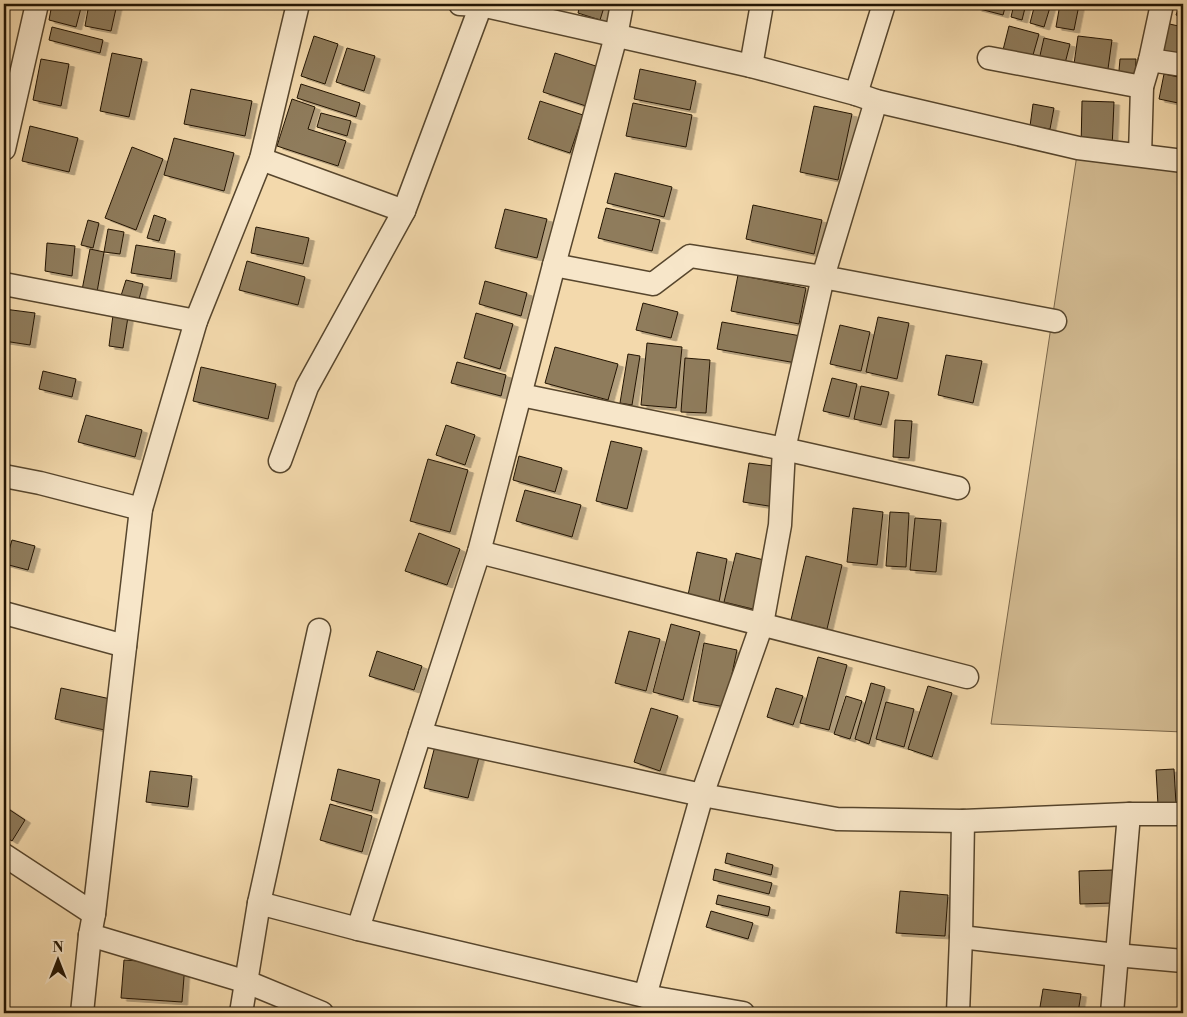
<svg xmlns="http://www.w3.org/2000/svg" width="1187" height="1017" viewBox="0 0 1187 1017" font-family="'Libre Bodoni',serif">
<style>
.green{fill:#d0b88f;stroke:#7a6649}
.building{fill:#8f7b5b;stroke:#231503;filter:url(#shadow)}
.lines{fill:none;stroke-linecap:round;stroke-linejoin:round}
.street-casing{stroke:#57462d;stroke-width:25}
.street{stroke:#f7e6c9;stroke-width:22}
</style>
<defs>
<filter id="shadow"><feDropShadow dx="5.5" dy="3" stdDeviation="0" flood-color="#0004"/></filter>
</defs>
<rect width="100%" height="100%" fill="#f3d9ac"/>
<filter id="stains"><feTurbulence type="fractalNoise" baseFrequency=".004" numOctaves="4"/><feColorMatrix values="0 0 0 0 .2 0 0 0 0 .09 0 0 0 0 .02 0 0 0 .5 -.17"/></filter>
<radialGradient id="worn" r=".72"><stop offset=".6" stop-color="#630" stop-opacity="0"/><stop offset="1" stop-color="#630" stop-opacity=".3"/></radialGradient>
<polygon class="green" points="1078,148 1183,156 1183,732 991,724"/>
<g class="building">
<polygon points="52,4 82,4 76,27 49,20"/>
<polygon points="89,4 117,4 111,31 85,26"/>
<polygon points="580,4 605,4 600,20 578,13"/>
<polygon points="977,4 1006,4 1003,15 976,8"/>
<polygon points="1014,4 1026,4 1022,20 1011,17"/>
<polygon points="1035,4 1051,4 1044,27 1030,23"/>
<polygon points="1060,4 1079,5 1074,30 1056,27"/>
<polygon points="1180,4 1183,4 1183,18 1176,15"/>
<polygon points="1165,23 1183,27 1183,58 1159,52"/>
<polygon points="1009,26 1039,34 1031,62 1002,54"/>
<polygon points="52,27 103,40 100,53 49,40"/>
<polygon points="314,36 338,44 325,84 301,76"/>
<polygon points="1078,36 1112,40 1107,76 1073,71"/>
<polygon points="1044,38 1070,44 1063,71 1038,64"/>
<polygon points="347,48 375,56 364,91 336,82"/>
<polygon points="112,53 142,59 129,117 100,111"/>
<polygon points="555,53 602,68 589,107 543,92"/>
<polygon points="41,59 69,64 61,106 33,100"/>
<polygon points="1120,59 1136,59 1135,83 1118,82"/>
<polygon points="640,69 696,81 690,110 634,99"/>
<polygon points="1164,74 1183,78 1183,104 1159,99"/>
<polygon points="301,84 360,103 356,117 297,98"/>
<polygon points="191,89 252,101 245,136 184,124"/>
<polygon points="292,99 315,107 308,129 346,141 338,166 277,146"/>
<polygon points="540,101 583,115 570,153 528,139"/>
<polygon points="1082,101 1114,102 1112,149 1081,148"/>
<polygon points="633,103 692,115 686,147 626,136"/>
<polygon points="1033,104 1054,108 1050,129 1030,126"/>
<polygon points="814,106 852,114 838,180 800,172"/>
<polygon points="321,113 351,121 347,136 317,127"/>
<polygon points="30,126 78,138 69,172 22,161"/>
<polygon points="174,138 234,153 224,191 164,175"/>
<polygon points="132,147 163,159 136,230 105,218"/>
<polygon points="615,173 672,187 664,217 607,203"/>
<polygon points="753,205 822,220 814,254 746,239"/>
<polygon points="606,208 660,220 652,251 598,238"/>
<polygon points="505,209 547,219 537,258 495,248"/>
<polygon points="154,215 166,219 159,241 147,238"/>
<polygon points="88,220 99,223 93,248 81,245"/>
<polygon points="256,227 309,238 303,264 251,253"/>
<polygon points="108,229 124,232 120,254 104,252"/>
<polygon points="47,243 75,246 72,276 45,271"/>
<polygon points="136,245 175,251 171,279 131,273"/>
<polygon points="90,249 104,252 97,292 82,290"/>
<polygon points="247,261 305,277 298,305 239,290"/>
<polygon points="738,275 806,288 799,324 731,311"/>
<polygon points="126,280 143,284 137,307 119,302"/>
<polygon points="485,281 527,293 521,316 479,304"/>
<polygon points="643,303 678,312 671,338 636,330"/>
<polygon points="4,309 35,313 30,345 4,341"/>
<polygon points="476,313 513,324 500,369 464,358"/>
<polygon points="113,315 128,317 123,348 109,346"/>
<polygon points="878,317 909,323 897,379 866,372"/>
<polygon points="722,322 801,336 796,363 717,349"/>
<polygon points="840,325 870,332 861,371 830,364"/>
<polygon points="647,343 682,347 676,408 641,405"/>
<polygon points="555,347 618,364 608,400 545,383"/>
<polygon points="628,354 640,356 632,405 620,403"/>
<polygon points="946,355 982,361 973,403 938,395"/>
<polygon points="685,358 710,360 706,413 681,412"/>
<polygon points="457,362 506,375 501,396 451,383"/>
<polygon points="201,367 276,384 268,419 193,401"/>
<polygon points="43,371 76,379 72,397 39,389"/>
<polygon points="832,378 857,384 849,417 823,411"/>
<polygon points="861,386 889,392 881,425 854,419"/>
<polygon points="86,415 142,430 135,457 78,442"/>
<polygon points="895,420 912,421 909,458 893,457"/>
<polygon points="446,425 475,435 465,465 436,455"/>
<polygon points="611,441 642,448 627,509 596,501"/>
<polygon points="519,456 562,468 555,492 513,480"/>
<polygon points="428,459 468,470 450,532 410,521"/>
<polygon points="749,463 781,467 775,507 743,502"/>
<polygon points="525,490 581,505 572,537 516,521"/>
<polygon points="853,508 883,512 877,565 847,562"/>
<polygon points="890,512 909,513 906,567 886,566"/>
<polygon points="915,518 941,520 936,572 910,570"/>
<polygon points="419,533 460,549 447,585 405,571"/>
<polygon points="12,540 35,546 28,570 5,564"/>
<polygon points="697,552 727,559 719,602 688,595"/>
<polygon points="736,553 772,562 761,611 724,602"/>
<polygon points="806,556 842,565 827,629 791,620"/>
<polygon points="671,624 700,632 683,700 653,692"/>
<polygon points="629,631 660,639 646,691 615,683"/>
<polygon points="704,643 737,650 725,707 693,701"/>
<polygon points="377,651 422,666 414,690 369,676"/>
<polygon points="818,657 847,665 829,730 800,723"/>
<polygon points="871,683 885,687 869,744 855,739"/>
<polygon points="928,686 952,693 932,757 908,749"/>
<polygon points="61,688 115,700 109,731 55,719"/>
<polygon points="776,688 803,696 793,725 767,717"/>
<polygon points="846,696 862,701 850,739 834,734"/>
<polygon points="886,702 914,709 904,747 876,739"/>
<polygon points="651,708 678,716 660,771 634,762"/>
<polygon points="435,746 479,757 468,798 424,788"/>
<polygon points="1182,768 1183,768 1183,804 1181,804"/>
<polygon points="338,769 380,780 372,811 331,800"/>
<polygon points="1174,769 1176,804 1158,805 1156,770"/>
<polygon points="150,771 192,776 188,807 146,802"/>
<polygon points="330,804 372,816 362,852 320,840"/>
<polygon points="4,806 25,820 12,841 4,836"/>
<polygon points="727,853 773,865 771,875 725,863"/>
<polygon points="715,869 772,883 769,894 713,880"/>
<polygon points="1113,870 1114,903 1080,904 1079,871"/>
<polygon points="900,891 948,895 945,936 896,933"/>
<polygon points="718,895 770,907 768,916 716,904"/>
<polygon points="711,911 753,923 748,939 706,927"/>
<polygon points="124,960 185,964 182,1002 121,998"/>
<polygon points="1043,989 1081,994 1078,1013 1039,1013"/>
</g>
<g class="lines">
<defs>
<g id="street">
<polyline points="460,4 481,5 751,66 856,94 876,101 1078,148 1183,161"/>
<polyline points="989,58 1142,87"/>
<polyline points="1150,60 1162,4"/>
<polyline points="751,66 762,4"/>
<polyline points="856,94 884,4"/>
<polyline points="876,101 823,277 784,449 780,525 762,624 702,795 645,996 358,929 420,734 479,552 554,265 653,284 690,256 823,277 1055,321"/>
<polyline points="4,149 37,4"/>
<polyline points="1140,155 1142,87 1150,60 1183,65"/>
<polyline points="261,159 404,211"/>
<polyline points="554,265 616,36 622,4"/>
<polyline points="4,284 196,321"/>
<polyline points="521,395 784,449 958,488"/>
<polyline points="280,461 307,387 404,211 481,5"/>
<polyline points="4,476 40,483 141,509"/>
<polyline points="479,552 967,677"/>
<polyline points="4,613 125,646"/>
<polyline points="420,734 702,795 837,819 963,821 1129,814 1183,814"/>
<polyline points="4,855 94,914 90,935 82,1013"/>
<polyline points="259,903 358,929"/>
<polyline points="94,914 141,509 196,321 261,159 298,4"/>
<polyline points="90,935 247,982 322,1013"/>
<polyline points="961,937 1116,955 1183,961"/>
<polyline points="645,996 743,1013"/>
<polyline points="241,1013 259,903 319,630"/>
<polyline points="958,1013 961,937 963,821"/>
<polyline points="1112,1013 1129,814"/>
</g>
</defs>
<use href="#street" class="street-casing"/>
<use href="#street" class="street"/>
</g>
<rect width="1187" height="1017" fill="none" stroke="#f3d9ac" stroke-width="20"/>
<rect x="5" y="5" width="1177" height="1007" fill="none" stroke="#231503" stroke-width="2.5"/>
<rect x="10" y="10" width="1167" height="997" fill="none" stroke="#231503"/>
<g transform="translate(58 960)" stroke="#f7e6c9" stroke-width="4" paint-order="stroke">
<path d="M0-4L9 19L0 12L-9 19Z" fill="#231503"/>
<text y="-8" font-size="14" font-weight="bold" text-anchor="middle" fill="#231503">N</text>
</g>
<rect width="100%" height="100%" filter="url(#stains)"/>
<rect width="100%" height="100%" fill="url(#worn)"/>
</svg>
